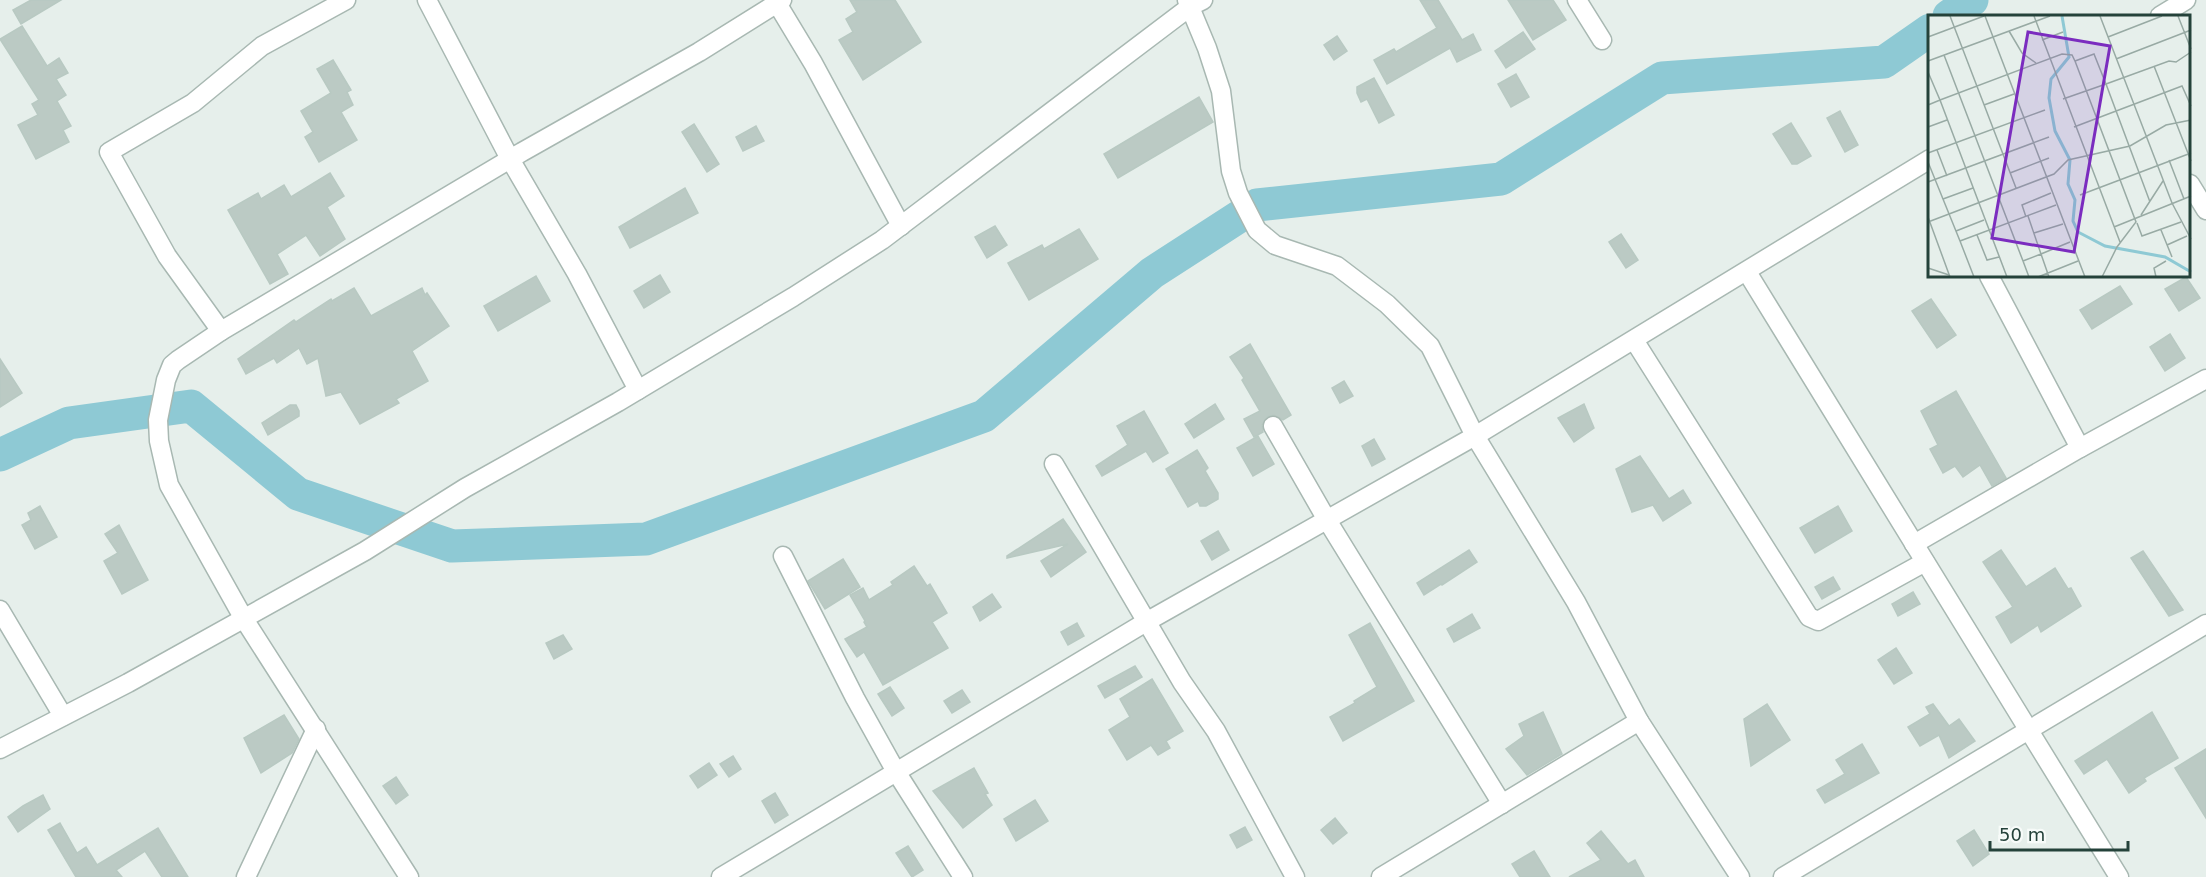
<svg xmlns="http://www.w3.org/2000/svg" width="2206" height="877" viewBox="0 0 2206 877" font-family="'DejaVu Sans',sans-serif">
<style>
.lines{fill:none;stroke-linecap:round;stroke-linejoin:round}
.river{stroke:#8ec9d4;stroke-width:33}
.building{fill:#bbcac4;stroke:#b8c9c2;stroke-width:1.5}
.minor-casing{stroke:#a8b8b2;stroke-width:21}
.minor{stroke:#fff;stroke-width:18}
.inset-river{fill:none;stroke:#8ec9d4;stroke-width:3}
.inset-road{fill:none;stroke:#98aaa4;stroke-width:1.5}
.view{fill:#7b2cbf;fill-opacity:0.15;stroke:#7b2cbf;stroke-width:3}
.inset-edge{fill:none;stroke:#24423a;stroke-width:3}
</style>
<rect width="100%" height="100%" fill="#e6efeb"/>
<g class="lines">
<g class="river">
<polyline points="1949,16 1972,0"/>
<polyline points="0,455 69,423 191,406 298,494 452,546 646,539 984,416 1152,273 1257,205 1501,179 1662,78 1884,62 1930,30"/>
</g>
</g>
<g class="building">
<polygon points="31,0 61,0 21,24 13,10"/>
<polygon points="850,0 895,0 921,42 863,80 839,40 853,32 846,19 857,12"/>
<polygon points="1420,0 1438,0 1462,40 1473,34 1481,50 1457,62 1450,48 1387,84 1374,60 1394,49 1396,52 1437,28"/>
<polygon points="1508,0 1553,0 1566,20 1533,40"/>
<polygon points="22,26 47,66 59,58 68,73 56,79 66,95 57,101 71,126 63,130 69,142 36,159 18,125 38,115 32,104 39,100 0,39"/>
<polygon points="1523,32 1535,49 1506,68 1495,51"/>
<polygon points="1337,36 1347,51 1334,60 1324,45"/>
<polygon points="333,60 351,90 347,92 353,105 341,112 357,140 319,162 305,137 313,132 301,111 331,93 317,69"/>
<polygon points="1516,74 1529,97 1511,107 1498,84"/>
<polygon points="1374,78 1394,115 1379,123 1367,99 1361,102 1357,93 1357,87"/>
<polygon points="1199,97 1213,122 1118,178 1104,154"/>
<polygon points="1840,111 1858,145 1845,152 1827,118"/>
<polygon points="1791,123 1811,156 1797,164 1792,164 1773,134"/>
<polygon points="694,124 719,164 707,172 682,132"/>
<polygon points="756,126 764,141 743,151 736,137"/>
<polygon points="330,173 344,196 327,207 345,239 320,256 306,235 277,254 288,274 270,284 228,210 258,193 261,199 284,185 291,197"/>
<polygon points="685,188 698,213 630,248 619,227"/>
<polygon points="995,226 1007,245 987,258 975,237"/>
<polygon points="1079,229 1098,259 1029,300 1008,263 1042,245 1044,249"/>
<polygon points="1621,234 1638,260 1626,268 1609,242"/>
<polygon points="660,275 670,292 644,308 634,291"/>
<polygon points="536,276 550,301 498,331 484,306"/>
<polygon points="2186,277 2200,298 2179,311 2165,289"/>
<polygon points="2120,286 2132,304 2092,329 2080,310"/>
<polygon points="354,288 371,316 422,288 425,295 427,293 449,326 412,351 428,381 396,399 399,403 360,424 341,392 326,396 318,358 307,364 299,348 277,363 274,358 246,374 238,359 294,320 296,322 331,299 332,301"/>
<polygon points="1931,299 1956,335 1937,348 1912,311"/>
<polygon points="2170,334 2185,358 2165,371 2150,347"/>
<polygon points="1250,344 1291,415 1283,420 1274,415 1267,417 1262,425 1263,432 1254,437 1244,419 1260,411 1242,380 1244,378 1230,357"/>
<polygon points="0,359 22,393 0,407"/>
<polygon points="1344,381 1353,396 1340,403 1332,388"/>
<polygon points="1956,391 2006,478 1992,486 1980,465 1963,477 1955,466 1943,473 1930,449 1938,445 1921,411"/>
<polygon points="1215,404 1224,419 1194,438 1185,424"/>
<polygon points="1584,404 1594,428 1574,442 1558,418"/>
<polygon points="290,405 296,405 299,411 299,416 268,435 262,423"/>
<polygon points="1144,411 1168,453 1153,462 1146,451 1102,476 1096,466 1128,445 1117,426"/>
<polygon points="1258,436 1274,464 1253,476 1237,448"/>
<polygon points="1374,439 1385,459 1372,466 1362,446"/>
<polygon points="1197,450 1208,468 1205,471 1218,493 1218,499 1206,506 1200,506 1198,501 1188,507 1166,469"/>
<polygon points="1640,456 1669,499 1683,490 1691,503 1663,521 1653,505 1632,512 1616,469"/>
<polygon points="40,506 57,537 35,549 22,525 31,520 28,513"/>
<polygon points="1838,506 1852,531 1815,553 1800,528"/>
<polygon points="1063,519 1086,552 1051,577 1041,561 1068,544 1007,558 1007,556"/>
<polygon points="119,525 148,580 122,594 104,561 118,553 105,534"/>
<polygon points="1218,531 1229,550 1212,560 1201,541"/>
<polygon points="1469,550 1477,562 1442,585 1441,584 1424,595 1417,583"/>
<polygon points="2001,550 2026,587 2055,568 2068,589 2071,588 2081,606 2041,632 2038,625 2011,643 1996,617 2013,607 1983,562"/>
<polygon points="2143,551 2183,610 2169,616 2131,558"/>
<polygon points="843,559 860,587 825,609 808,581"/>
<polygon points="914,566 927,586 930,584 947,613 932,622 948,648 883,685 864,652 857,657 845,639 867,627 864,622 865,621 850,595 863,588 869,600 893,585 891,582"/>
<polygon points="1833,577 1840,589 1822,599 1815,587"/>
<polygon points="1913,592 1920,604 1898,616 1892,604"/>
<polygon points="992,594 1001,607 980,621 973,607"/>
<polygon points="1472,614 1480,628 1454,642 1447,629"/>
<polygon points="1077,623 1084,636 1068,645 1061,632"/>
<polygon points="1370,623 1414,701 1343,741 1330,717 1355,703 1354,701 1377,687 1349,635"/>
<polygon points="563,635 572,649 554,659 546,643"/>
<polygon points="1896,648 1912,673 1894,684 1878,660"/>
<polygon points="1135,666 1142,677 1105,698 1098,686"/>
<polygon points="1152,679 1183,731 1166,741 1170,748 1158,755 1151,745 1127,760 1109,730 1130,717 1120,699"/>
<polygon points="890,687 904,708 892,716 878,694"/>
<polygon points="962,690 970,702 952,713 944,701"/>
<polygon points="1767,704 1790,740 1751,766 1744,719"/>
<polygon points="1933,704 1949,726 1959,719 1975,741 1949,758 1939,735 1920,746 1908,727 1930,714 1926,707"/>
<polygon points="1543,712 1562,754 1527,775 1506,749 1524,736 1519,724"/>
<polygon points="2152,712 2178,758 2144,778 2146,781 2129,793 2107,759 2084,774 2075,761"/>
<polygon points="284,715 299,739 292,753 261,773 244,738"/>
<polygon points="1862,744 1879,773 1825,803 1817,790 1845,774 1836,760"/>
<polygon points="2206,749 2206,818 2175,768"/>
<polygon points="733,756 741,769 729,777 720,764"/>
<polygon points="709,763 717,775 698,788 690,776"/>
<polygon points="974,768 988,793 985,794 992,805 963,828 933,791"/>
<polygon points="396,777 408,795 396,804 383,786"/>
<polygon points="775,793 788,815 775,823 762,801"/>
<polygon points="43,795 50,809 18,832 8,817 23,806"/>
<polygon points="1035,800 1048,821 1016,841 1004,819"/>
<polygon points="1335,818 1347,833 1333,844 1321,830"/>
<polygon points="60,823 77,853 86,847 97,865 158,828 188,877 162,877 145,851 116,870 122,877 76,877 48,830"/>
<polygon points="1245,827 1252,840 1237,848 1230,835"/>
<polygon points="1974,830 1989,854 1973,866 1957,841"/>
<polygon points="1601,831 1628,864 1635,860 1644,877 1569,877 1601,860 1587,843"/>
<polygon points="908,846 923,870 912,877 896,853"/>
<polygon points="1534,851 1550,877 1520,877 1512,864"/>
</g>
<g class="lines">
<defs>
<g id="minor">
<polyline points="346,0 262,46 193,103 109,152 167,256 221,331 178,360 172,365 166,380 158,420 159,441 169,485 244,619 409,877"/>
<polyline points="427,0 510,159 577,274 638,390"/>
<polyline points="775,0 813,63 901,226"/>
<polyline points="1187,0 1207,48 1221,91 1231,171 1238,193 1257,230 1275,245 1337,266 1387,304 1430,346 1475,436 1576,602 1639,721 1740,877"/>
<polyline points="1577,0 1602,40"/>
<polyline points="2160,16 2186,0"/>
<polyline points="2190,184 2206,210"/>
<polyline points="1747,272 2119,877"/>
<polyline points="1989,276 2080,448"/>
<polyline points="221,331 522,152 699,52 782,0"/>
<polyline points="1634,340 1809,617 1818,621 1925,562"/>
<polyline points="1273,426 1327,520 1502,804"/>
<polyline points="1054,464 1182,682 1216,731 1295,877"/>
<polyline points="1914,544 2080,448 2206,379"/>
<polyline points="783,556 855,698 895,770 963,877"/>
<polyline points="0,610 63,716"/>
<polyline points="0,749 128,683 365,551 465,488 618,402 793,297 882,240 1191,6 1203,0"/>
<polyline points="246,877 316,729"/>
<polyline points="721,877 1146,622 1475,436 1930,159"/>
<polyline points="1381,877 1639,721"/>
<polyline points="1783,877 2206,624"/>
</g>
</defs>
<use href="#minor" class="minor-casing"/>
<use href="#minor" class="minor"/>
</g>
<g transform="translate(1928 15)">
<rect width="262" height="262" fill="#e6efeb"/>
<path class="inset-river" d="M134 1 141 42 123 64 121 83 127 116 142 145 140 169 147 185 145 206 150 217 177 231 237 242 263 257"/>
<path class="inset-road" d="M22 1 88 173M57 1 157 262M106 1 192 227M172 1 244 188 263 224M250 1 263 34M81 16 94 38 108 48M0 22 56 1M180 22 234 1M114 25 135 17M16 40 95 246M188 44 263 15M0 46 122 1M147 46 208 207 189 232 174 262M226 51 263 146M0 57 12 85 134 39 144 40 147 46 166 39 178 69 241 46 248 47 263 37M135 84 178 69 222 187M0 90 12 85 79 262M56 90 86 79M0 112 19 105M146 112 254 71 263 91M9 135 19 161M0 138 117 95M241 145 256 184M0 147 32 226M82 158 121 143M0 167 121 122M152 180 263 138M15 184 45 173M213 200 235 166M100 201 113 239 95 246 101 262M0 202 22 262M98 202 94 190 123 178M0 207 126 159 140 145 202 131 238 110 263 105M209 208 214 221 253 207M186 212 263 181M233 215 244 242M28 216 56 205M106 218 135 209M49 220 59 245 71 242M239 230 259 221M0 253 21 260M46 262 32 226 128 190M110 262 150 246M121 262 113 239 142 227M228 262 226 253 238 246"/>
<path class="view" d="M100 17 182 31 146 237 64 223Z"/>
<rect width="262" height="262" class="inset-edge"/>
</g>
<path d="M1990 841v9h138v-9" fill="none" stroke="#24423a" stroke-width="3"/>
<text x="1999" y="841" font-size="18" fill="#24423a" stroke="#f7fbf9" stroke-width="4.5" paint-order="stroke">50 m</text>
</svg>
